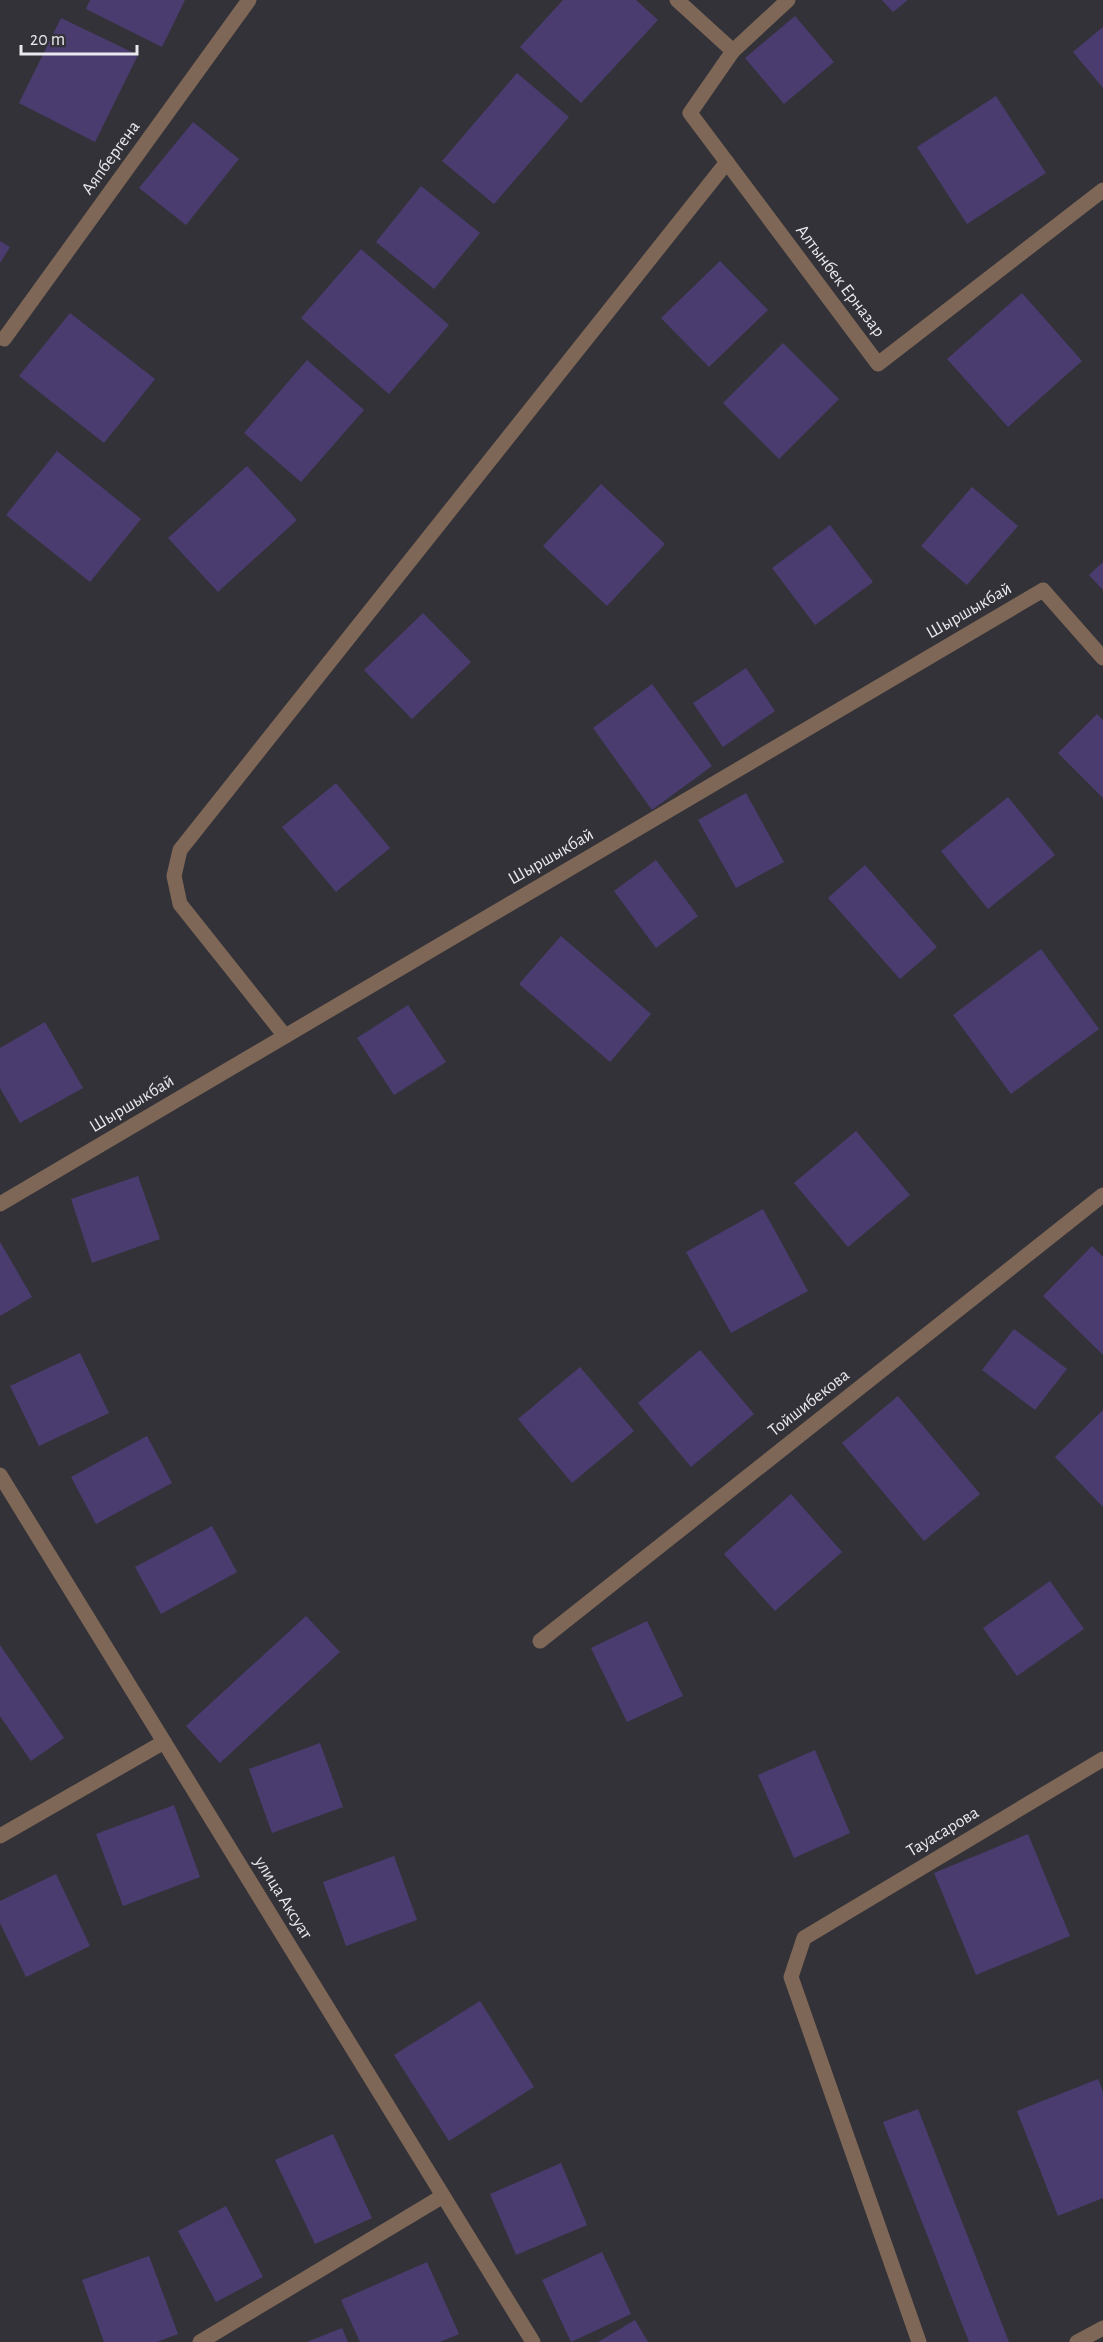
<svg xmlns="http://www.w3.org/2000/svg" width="1103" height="2342" viewBox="0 0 1103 2342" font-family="'Alegreya Sans',sans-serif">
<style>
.building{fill:#4b3c70}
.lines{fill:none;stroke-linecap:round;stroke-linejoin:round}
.lane{stroke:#7e6756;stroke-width:15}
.street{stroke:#7e6756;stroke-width:15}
.labels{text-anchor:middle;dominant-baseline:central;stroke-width:4.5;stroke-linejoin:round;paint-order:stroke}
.street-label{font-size:18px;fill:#e9e8ec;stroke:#333238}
</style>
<rect width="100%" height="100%" fill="#333238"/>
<g class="building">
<polygon points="90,0 185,0 162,47 86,9"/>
<polygon points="563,0 636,0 658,20 581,103 520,47"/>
<polygon points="882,0 908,0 893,12"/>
<polygon points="795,16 834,62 784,104 745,58"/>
<polygon points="61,18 138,55 95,142 19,103"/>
<polygon points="1103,27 1103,88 1073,52"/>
<polygon points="517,73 569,117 494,204 442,161"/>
<polygon points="996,96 1046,173 967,224 917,147"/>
<polygon points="193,122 239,159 186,225 139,188"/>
<polygon points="421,186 480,233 434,289 376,242"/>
<polygon points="0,241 10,247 0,263"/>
<polygon points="361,249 449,325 389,394 301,318"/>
<polygon points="720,261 768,310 709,367 661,318"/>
<polygon points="1022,293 1082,361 1008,427 947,359"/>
<polygon points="70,313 155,379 104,443 19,376"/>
<polygon points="783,343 839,399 779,459 723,403"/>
<polygon points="307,360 364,410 301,482 244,433"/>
<polygon points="57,451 141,519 90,582 6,515"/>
<polygon points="247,466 297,520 218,592 168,538"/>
<polygon points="601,484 665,544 607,606 543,546"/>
<polygon points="972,487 1018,526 967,585 921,546"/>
<polygon points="830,525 873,582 815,625 772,568"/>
<polygon points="1103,562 1103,590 1089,575"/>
<polygon points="423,613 471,662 412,719 364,670"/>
<polygon points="746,668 775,711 723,747 693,703"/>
<polygon points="652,684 712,766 652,810 593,728"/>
<polygon points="1097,714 1103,720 1103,798 1058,753"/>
<polygon points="336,783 390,848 336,892 282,827"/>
<polygon points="746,793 784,862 736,888 698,820"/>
<polygon points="1008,797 1055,855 988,909 941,851"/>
<polygon points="656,860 698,916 656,948 614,891"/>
<polygon points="865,865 937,947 900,979 828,898"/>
<polygon points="561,936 651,1014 610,1062 519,984"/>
<polygon points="1041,949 1099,1029 1011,1094 953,1015"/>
<polygon points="408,1005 446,1062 394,1095 357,1038"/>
<polygon points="45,1022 83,1088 20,1123 0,1088 0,1048"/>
<polygon points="856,1131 910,1195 848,1247 794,1183"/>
<polygon points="138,1176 160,1239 92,1263 71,1199"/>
<polygon points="763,1209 808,1291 731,1333 686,1252"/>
<polygon points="0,1242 32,1297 0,1316"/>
<polygon points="1092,1246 1103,1257 1103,1355 1043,1296"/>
<polygon points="1014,1329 1067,1369 1035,1410 982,1370"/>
<polygon points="700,1350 754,1414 691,1467 638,1403"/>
<polygon points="80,1353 109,1413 39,1446 10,1386"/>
<polygon points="580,1367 634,1431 572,1483 518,1419"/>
<polygon points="898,1396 980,1494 924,1541 842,1443"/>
<polygon points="1103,1410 1103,1507 1055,1457"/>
<polygon points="147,1436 172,1483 96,1524 71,1477"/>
<polygon points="791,1494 842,1552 775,1611 724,1554"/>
<polygon points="212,1526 237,1572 161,1614 135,1567"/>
<polygon points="1050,1581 1084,1629 1017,1676 983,1628"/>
<polygon points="306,1616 340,1652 220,1763 186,1726"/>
<polygon points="647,1621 683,1696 627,1722 591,1648"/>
<polygon points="0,1645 64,1738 31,1761 0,1716"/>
<polygon points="320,1743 343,1807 272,1833 249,1769"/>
<polygon points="815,1750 850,1833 794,1858 758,1775"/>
<polygon points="174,1805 200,1877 123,1906 96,1834"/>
<polygon points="1028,1834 1070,1936 976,1975 934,1873"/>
<polygon points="394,1856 417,1920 346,1946 323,1882"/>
<polygon points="56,1874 90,1946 26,1977 0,1923 0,1901"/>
<polygon points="480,2001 534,2087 449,2141 394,2055"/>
<polygon points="1098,2079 1103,2092 1103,2198 1058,2216 1017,2111"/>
<polygon points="918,2109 1009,2342 969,2342 883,2122"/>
<polygon points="333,2134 372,2218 315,2244 275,2160"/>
<polygon points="561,2163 587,2225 516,2255 490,2194"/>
<polygon points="226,2206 263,2277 216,2302 178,2231"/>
<polygon points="602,2252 631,2314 571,2342 542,2280"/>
<polygon points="149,2256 178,2334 157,2342 104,2342 82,2280"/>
<polygon points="427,2262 459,2334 440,2342 360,2342 341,2300"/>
<polygon points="635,2320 648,2342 598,2342"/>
<polygon points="342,2328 348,2342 307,2342"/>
</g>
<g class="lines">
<g class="lane">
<polyline points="0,1836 164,1742"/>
<polyline points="200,2342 443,2196"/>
</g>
<g class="street">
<polyline points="677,0 733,51 788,0"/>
<polyline points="733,51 690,113 878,364 1103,190"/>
<polyline points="4,339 249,0"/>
<polyline points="285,1036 180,904 174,876 180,850 727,162"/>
<polyline points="0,1204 1043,590 1103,658"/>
<polyline points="0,1475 533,2342"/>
<polyline points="540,1641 1103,1195"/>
<polyline points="919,2342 791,1977 804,1938 1103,1759"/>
<polyline points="1077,2342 1103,2328"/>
</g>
</g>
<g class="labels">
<g class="street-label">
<text transform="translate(111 158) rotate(-54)">Аяпбергена</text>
<text transform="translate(840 281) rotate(53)">Алтынбек Ерназар</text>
<text transform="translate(969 611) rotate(-30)">Шыршыкбай</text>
<text transform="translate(551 857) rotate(-30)">Шыршыкбай</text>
<text transform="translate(132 1104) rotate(-31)">Шыршыкбай</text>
<text transform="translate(809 1403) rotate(-38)">Тойшибекова</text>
<text transform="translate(943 1832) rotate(-31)">Тауасарова</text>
<text transform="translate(283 1898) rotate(58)">улица Аксуат</text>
</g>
</g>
<path d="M21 45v9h116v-9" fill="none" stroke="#e9e8ec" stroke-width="3"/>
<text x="30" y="45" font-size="18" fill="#e9e8ec" stroke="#333238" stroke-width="4.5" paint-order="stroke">20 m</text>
</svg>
